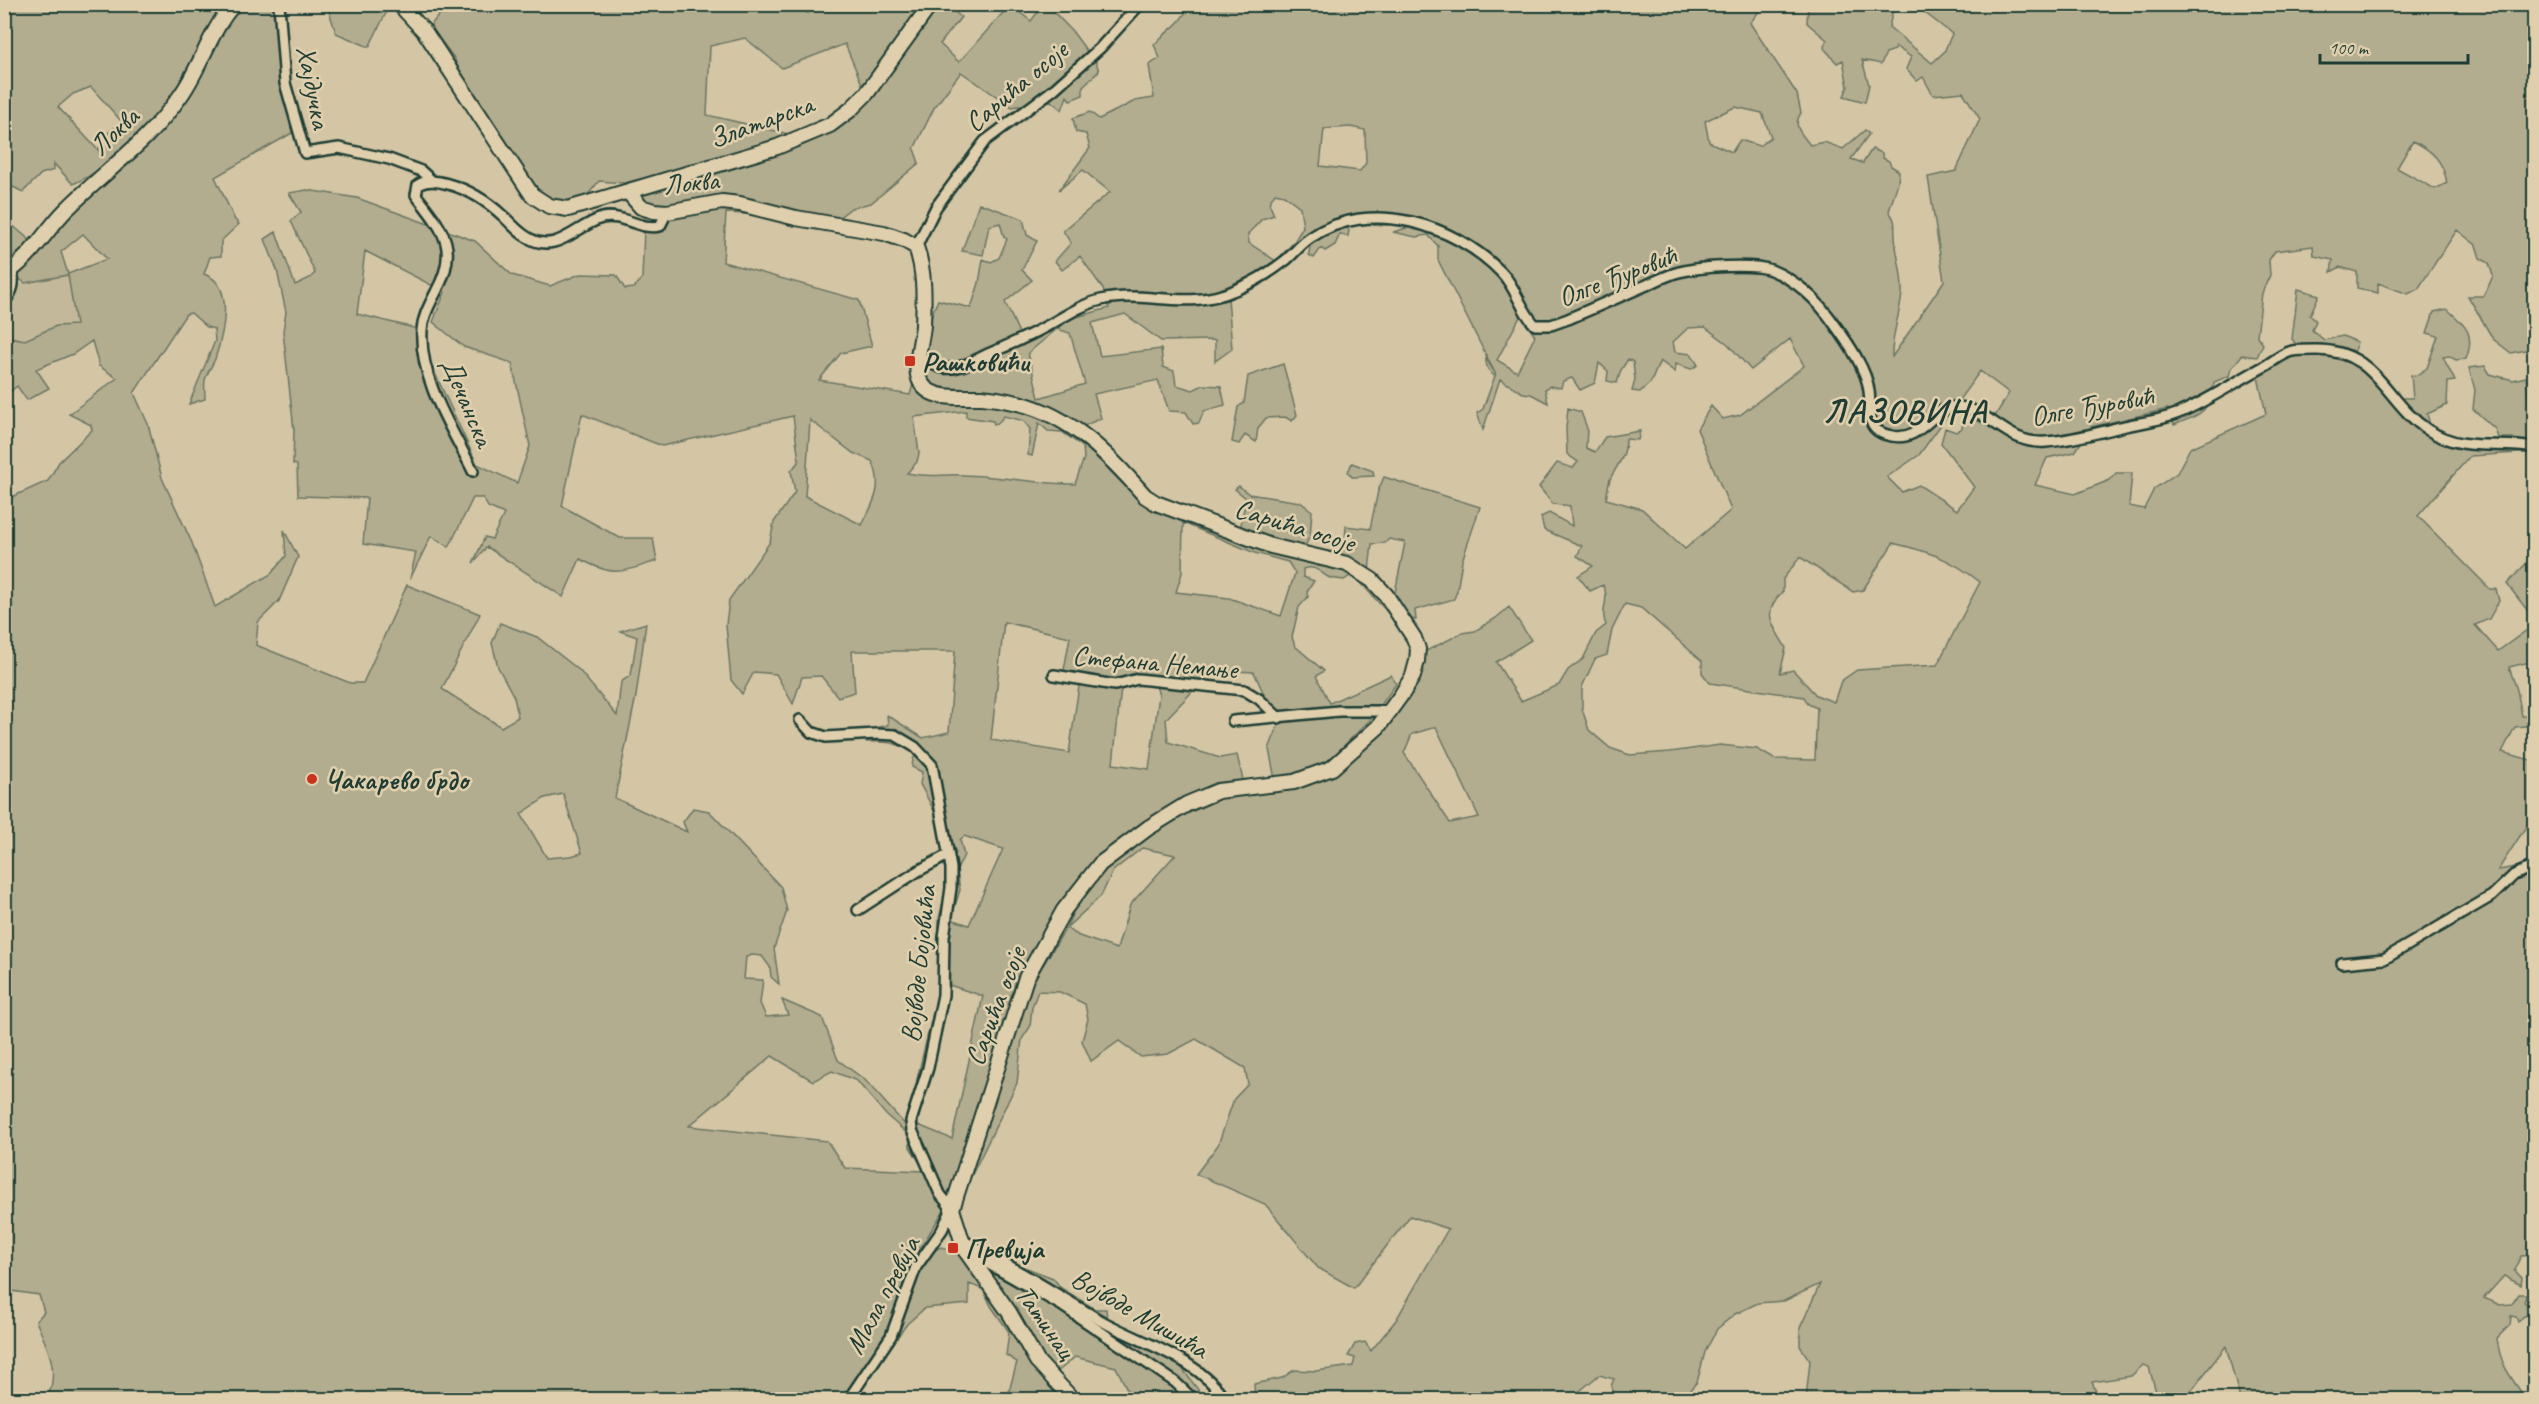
<svg xmlns="http://www.w3.org/2000/svg" width="2539" height="1404" viewBox="0 0 2539 1404" font-family="Caveat,sans-serif">
<style>
.built{fill:#c3b99a}
.green{fill:#b3ad90;stroke:#697562;stroke-width:1.5;fill-rule:evenodd}
.lines{fill:none;stroke-linecap:round;stroke-linejoin:round}
.street-casing{stroke:#1f3d34;stroke-width:14}
.secondary-casing{stroke:#1f3d34;stroke-width:18}
.street{stroke:#e0cfac;stroke-width:9}
.secondary{stroke:#e0cfac;stroke-width:14}
.poi-dot{fill:#c8321e;stroke:#e0cfac;stroke-width:2}
.labels{text-anchor:middle;dominant-baseline:central;stroke-width:5;stroke-linejoin:round;paint-order:stroke}
.street-label{font-size:28px;fill:#1f3d34;stroke:#e0cfac}
.poi-label{font-size:28px;font-weight:bold;fill:#1f3d34;stroke:#e0cfac;text-anchor:start}
.district-label{font-size:34px;font-weight:bold;letter-spacing:1.5px;fill:#1f3d34;stroke:#e0cfac}
</style>
<rect width="100%" height="100%" fill="#d4c6a5"/>
<filter id="ink" filterUnits="userSpaceOnUse"><feTurbulence type="fractalNoise" baseFrequency=".0167" numOctaves="2"/><feDisplacementMap in="SourceGraphic" scale="12" xChannelSelector="R" yChannelSelector="G"/><feConvolveMatrix kernelMatrix="1 2 1 2 8 2 1 2 1" color-interpolation-filters="sRGB"/></filter>
<g filter="url(#ink)">
<polygon class="built" points="68,274 76,325 56,326 25,340 10,337 5,328 4,298 11,286"/>
<g class="green">
<polygon points="448,4 804,4 807,13 830,5 922,5 864,89 845,44 782,68 745,38 710,46 707,115 793,135 730,156 650,177 624,183 599,181 586,197 572,201 558,203 537,194 470,93 454,58 430,26"/>
<path d="M4 5H227C209 25 200 49 187 72 162 118 122 162 73 184L54 164V170L41 174 23 192 5 183ZM91 87 122 122 108 133 98 150 58 107 73 94Z"/>
<path d="M242 5H276L282 82 292 133 215 177 235 220 239 224 221 241V256L210 257 204 274C236 284 223 335 215 359 212 366 207 373 205 380 204 386 205 393 205 399L189 404 215 341 214 329 207 327 191 313 186 314 134 393 148 424 162 478 192 543 215 607 271 574 286 556 284 530 298 557 279 601 258 622 256 645 350 683H363L407 585 480 614 442 689 501 727 518 717 514 697 498 667 492 643 500 623 537 637 579 670 617 716 621 682 631 675 637 637 620 631 646 623 636 696 615 798 687 832 683 822 693 808 709 811 781 887 787 911 774 948 779 984 771 977 770 967 762 956 752 955 746 957 744 979 763 980 760 1003 766 1017 788 1015 782 1000 822 1017 838 1060 865 1080 909 1129 917 1079 938 993 939 918 956 852 920 784 922 772 912 767 913 759 916 755C901 743 887 741 867 742L864 730 888 725 887 715 923 738 949 732 955 651H852L855 692 838 697 821 676 802 677 793 704 776 674 754 672 742 694 731 680 726 625 729 600 770 542 774 522 795 492 791 471 799 461 793 416 662 446 582 414 562 506 620 538H653L657 561C620 572 616 578 580 559L563 597 487 547 473 563 485 537 492 539 504 514 488 507 483 498H473L449 547 431 536 410 579 416 552 363 544 367 498 298 496 297 465 293 464 294 430 283 331 286 312 277 270 265 239 276 232 295 285 310 278 315 273 291 221 301 212 289 193 307 190 357 198 475 241 512 275 550 286 580 274 616 275 625 289 634 288 642 278 645 204 641 199 644 190 778 154 805 144 833 128 936 5H952L950 8 961 17 940 44 959 62 1010 5 1031 21 1043 5H1047L1072 31 1089 54 1125 28 1095 59 1099 71 1083 86V95L1070 100 1067 96 1062 110 1051 101 1012 107 961 72 934 108 914 149 919 163 871 203 851 208 837 219 726 213 723 262 859 300 872 346 841 353 819 380 910 395 933 311 938 300 971 308 979 283 983 259 991 262 999 258 1007 239 1004 237 1000 223 989 226 983 255 962 251 979 203 1023 219 1027 235 1037 241 1022 270 1032 280 1005 302 1024 344 1057 329 1066 320 1109 308 1103 289 1080 256 1062 270 1055 261 1071 243 1063 231 1110 192 1083 170 1059 190 1090 148 1086 134 1076 132 1073 118 1090 112 1099 119 1135 101 1154 98 1149 65 1160 58 1154 45C1167 30 1182 24 1189 5H1764L1750 23 1797 94 1801 113C1792 126 1801 133 1810 145L1824 142 1843 149 1865 130 1869 134 1851 159 1863 163 1872 149 1882 153 1883 158 1889 161 1891 166 1899 171 1898 183 1889 211C1897 223 1894 223 1895 237 1896 256 1903 273 1902 293 1900 315 1891 336 1892 357L1944 281 1928 177 1956 171 1980 119 1963 92 1933 95 1923 77 1917 81 1906 69 1911 57 1896 47 1895 50 1886 53 1881 64 1862 60 1869 85 1865 102 1844 96 1848 87 1843 60 1837 63 1824 48 1827 40 1807 23 1808 5H1894L1889 27 1932 63 1944 52 1952 34 1915 5H2534V345L2526 350 2511 353 2493 339 2468 296H2484L2493 276 2489 263 2480 258 2476 245 2457 230 2418 289 2408 294 2378 283V293L2357 288V272L2340 267 2331 272 2333 260 2314 256 2313 246 2275 251 2269 260 2270 275 2262 293 2257 336 2263 344 2257 357 2242 355 2231 369 2229 376 2214 382C2209 413 2202 414 2174 425L2168 409 2091 427 2075 452 2047 458 2035 485 2075 494 2110 480 2116 473H2132L2129 506 2144 509 2154 489 2177 473 2190 448 2266 414 2258 377 2292 357 2304 355 2292 339 2298 289 2319 295 2310 315 2316 321 2312 330 2324 340 2343 336 2357 342 2352 361 2407 413 2403 398H2413L2411 375 2415 376 2427 368 2438 336 2427 333 2434 312 2447 309C2465 325 2476 333 2466 359L2456 360 2449 356 2443 357 2455 381 2448 382 2447 405 2427 414 2433 436 2515 449 2513 438H2498L2495 429 2473 409 2475 390 2469 368 2485 366 2490 374 2513 380 2526 377 2531 416 2534 415V452L2470 456 2418 516 2490 589H2496L2499 601 2489 619 2475 625 2498 651 2534 625V661L2509 667 2517 690 2522 716H2534V725L2515 727 2502 752 2534 761V808L2529 822 2498 870 2534 864V1255L2521 1256 2514 1270 2522 1278 2521 1285 2504 1276 2484 1298 2500 1305 2512 1304 2519 1294H2527L2524 1302 2534 1309 2518 1322 2516 1317 2511 1316 2510 1325 2497 1338C2500 1366 2511 1377 2526 1399H2240L2226 1346 2185 1399H2158L2149 1367 2143 1365 2131 1376 2092 1382 2099 1399H1806L1810 1361 1800 1346V1328L1820 1284 1784 1301 1758 1303 1735 1314 1717 1329 1705 1352 1697 1382 1681 1399H1614L1611 1386 1614 1379 1599 1375 1570 1399H1255L1254 1384 1282 1378 1294 1370 1316 1371 1353 1366 1355 1358 1348 1356 1355 1344 1365 1342 1371 1351 1396 1320 1448 1229 1410 1216 1354 1288 1318 1268 1265 1204 1196 1174 1218 1145 1234 1099 1248 1084 1245 1068 1196 1039 1168 1054 1141 1057 1119 1041 1091 1061 1082 1041 1088 1019 1085 1004 1060 992 1038 991 1032 1007 1030 1027 1022 1039 1017 1083 962 1195 944 1210 912 1261 941 1247 1024 1270 1027 1268 1053 1278 1061 1288 1095 1309H1106L1108 1328 1142 1343 1178 1363 1205 1399H1138L1131 1397 1116 1367 1075 1357 1055 1374 1074 1399H1007L1017 1362 1006 1355 1009 1332 991 1306 983 1289 969 1284V1304L925 1308 907 1324 851 1399H47C60 1370 48 1349 36 1321L44 1312 39 1295 4 1290 5 500 48 481 59 462 92 430 91 425 69 414 117 378 99 366 92 341 73 354 36 369 49 388 27 400 17 386 5 396 4 328 10 337 25 340 56 326 76 325 68 275 25 283 17 277 18 271 82 200 159 134 184 101 226 23ZM1735 107 1762 113 1771 137 1759 146 1740 140 1732 152 1709 142 1705 121ZM1350 127 1365 130 1366 163 1360 171 1320 166 1324 129ZM2413 141C2433 151 2443 161 2447 183L2435 189 2397 168ZM1275 193 1284 195 1300 207 1303 227 1294 242 1276 261 1249 243 1248 234 1262 219 1274 215 1269 203ZM1394 214 1409 216 1414 226 1393 232 1416 237 1428 235 1438 246V260L1496 375 1486 358C1485 365 1489 373 1495 376L1483 409 1477 413 1483 430 1500 379 1523 393 1531 394 1548 403 1545 389 1550 386 1561 388 1563 381 1572 378 1580 390 1595 383 1599 363 1608 371 1607 381 1617 383 1621 370 1628 359 1633 362 1635 380 1632 391 1640 392 1651 382 1660 361 1675 372 1676 364 1691 369 1698 365 1691 354 1675 352 1673 342 1688 328 1705 327 1728 344 1751 370 1790 339 1804 366 1740 415 1723 419 1711 406 1697 429 1731 510 1685 549 1642 509 1606 499C1608 491 1608 481 1612 475 1620 462 1626 454 1626 439L1638 440 1640 431 1605 437 1595 452 1586 448 1587 428 1581 412 1568 408 1566 428 1567 454 1578 462 1573 468 1557 463 1539 487 1553 504 1570 506 1572 526 1549 513 1541 517 1544 530 1582 546 1577 556 1593 566 1578 576 1590 591 1603 585C1611 599 1599 610 1606 625L1596 633 1583 659 1568 670 1559 685 1521 701 1496 662 1531 640 1509 607 1496 618 1475 631 1462 633 1424 652 1342 767 1224 797 1163 825 1115 859 1078 902 1066 928 1034 980 1027 999 1025 969 1106 856 1214 788 1244 784 1237 755 1220 758 1168 742 1166 719 1213 670 1254 672 1278 726 1269 749 1275 779 1320 769 1371 719 1396 684 1391 675 1330 703 1316 676 1324 671 1295 646 1292 637 1299 607 1308 597 1307 592 1314 581 1303 577V569C1315 565 1318 571 1328 577 1332 579 1339 579 1344 580L1350 576 1360 582 1399 625 1363 577 1344 568 1259 547 1168 515 1136 497 1065 426 1004 403 939 388 1021 396 1084 426 1101 418 1094 394 1158 380 1169 411 1186 412 1193 424 1199 423 1204 411 1225 405 1221 386 1203 385 1193 390 1176 385 1174 371 1163 367 1161 349 1100 356 1092 323 1125 314 1161 341 1215 340V361L1232 349 1228 298 1205 302 1239 281H1260L1310 243 1309 255 1314 258 1321 248 1325 251 1335 245 1340 234 1348 236 1349 230 1336 221 1344 218 1369 216 1377 225H1388ZM83 234 107 259 68 274 61 252ZM365 251 445 292 433 322 464 347 512 363 530 446 517 483 477 464 414 328 357 314ZM1521 315 1535 336 1517 372 1497 360ZM1057 329 1070 333 1085 384 1039 398 1028 353ZM1980 371 2009 393 1994 418 1981 422 1964 417 1962 428 1956 432 1945 428 1941 443 1974 487 1957 510 1919 485 1902 492 1887 477 1919 455ZM966 411V417L993 421 994 424 998 423 1004 416 1024 421 1030 429 1028 455 1032 456 1039 423 1048 431 1062 432 1083 447 1084 458 1075 484C1037 484 1001 476 963 475 941 474 929 478 907 473L917 462 919 453 914 417ZM810 420 853 453 872 461C884 486 874 502 862 525L805 496ZM1183 523 1255 553 1288 562 1295 573 1281 616 1229 598 1176 592 1182 573ZM1893 543C1929 552 1950 558 1980 582L1937 665 1857 670 1841 681 1834 702 1816 695 1793 670 1780 673 1786 648C1773 625 1760 614 1783 591V579L1800 557 1853 592 1863 590ZM1625 604 1641 608 1702 661V673L1710 683 1804 697 1808 704 1817 708 1815 760 1774 759 1757 749 1720 745 1670 752 1630 755 1610 748 1589 730 1582 709V687L1595 659 1607 655 1612 630ZM1004 622 1070 637 1062 681 1079 686 1069 753 991 740ZM1138 682 1155 683 1159 695 1149 769 1113 764 1121 688ZM1436 727 1479 817 1450 823 1404 753 1412 734ZM563 794 582 853 571 856 547 858 521 814 545 798ZM964 836 1003 849 969 925 951 919 960 890 957 870 964 855 960 840ZM1142 848 1175 855 1130 905 1117 949 1079 936 1066 928 1101 896 1113 871ZM949 985 983 996 952 1139 918 1125 925 1048ZM772 1056 813 1081 832 1071 857 1081 886 1115 909 1135 910 1147 925 1171 845 1168 827 1141 689 1126Z"/>
<polygon points="327,5 389,4 390,5 369,47 336,33"/>
<polygon points="5,219 32,242 5,265"/>
<polygon points="1283,364 1297,415 1292,421 1285,417 1266,418 1258,428 1256,442 1245,435 1239,444 1232,442 1238,407 1244,403 1248,376"/>
<polygon points="1352,463 1373,471 1374,476 1352,477 1348,472"/>
<polygon points="1384,477 1480,507 1462,561 1457,591 1454,599 1415,610 1416,620 1408,618 1395,593 1405,542 1389,539 1385,543 1372,544 1369,571 1340,555 1345,541 1346,526 1370,529 1378,491"/>
<polygon points="1239,486 1249,494 1300,502 1312,511 1310,536 1304,548 1240,530 1246,498 1235,489"/>
<polygon points="2534,555 2534,619 2507,584"/>
</g>
<g class="lines">
<defs>
<g id="street">
<polyline points="279,4 285,83 305,153 339,148 389,159 421,171 431,180"/>
<polyline points="916,247 936,207 985,141 1053,90 1100,48 1140,4"/>
<path d="M4 302C13 292 15 283 12 270"/>
<path d="M918 356C926 360 935 367 943 368 958 370 972 362 986 355 1007 346 1027 337 1047 326 1064 317 1082 304 1101 300 1146 290 1189 311 1235 290 1252 283 1272 271 1286 260 1294 253 1301 244 1310 238 1369 197 1454 224 1501 272 1516 287 1520 309 1535 325H1551L1568 319C1593 308 1617 298 1642 287 1654 282 1667 275 1679 272 1698 267 1753 263 1771 270 1798 281 1819 302 1835 325 1848 343 1867 370 1869 391 1872 410 1862 431 1892 436 1923 442 1932 406 1957 407 1990 408 2006 445 2046 442 2073 440 2100 432 2125 426 2144 422 2164 420 2181 412 2211 399 2238 380 2267 365 2274 360 2284 353 2292 351 2299 350 2308 350 2315 350 2377 349 2385 402 2428 430 2464 453 2497 441 2534 448"/>
<path d="M473 471C452 429 419 379 422 330 423 316 430 304 436 292 460 248 443 230 416 195L418 185C427 179 438 181 448 184 470 190 487 201 503 216 511 223 518 232 527 237 556 256 577 225 602 218 622 213 641 231 660 226L667 212"/>
<polyline points="1054,675 1115,685 1138,679 1244,690 1259,699 1279,718"/>
<polyline points="800,720 811,732 826,737 876,734 895,735 915,747 932,765 951,868 951,888 944,937 943,995 928,1068 911,1121 912,1130 940,1194 952,1209 942,1230 916,1267 891,1336 848,1400"/>
<polyline points="1233,721 1339,711 1390,711"/>
<polyline points="858,910 918,871 948,855"/>
<polyline points="2342,963 2384,959 2492,896 2514,875 2534,866"/>
<path d="M962 1240C1009 1264 1053 1292 1098 1319 1142 1344 1196 1356 1226 1400"/>
<polyline points="971,1254 1061,1305 1175,1382 1194,1400"/>
</g>
<g id="secondary">
<polyline points="399,4 425,32 532,195 549,206 568,209 777,147 830,125 850,110 867,93 931,4"/>
<path d="M628 192 641 207 654 211 667 212 722 202 740 204 796 218 884 233 904 240 916 247C925 271 924 300 923 325 922 341 915 359 918 375 924 403 961 396 982 397 994 398 1006 400 1018 403 1072 416 1110 456 1145 496L1156 503 1271 546 1347 564 1372 580 1386 595 1414 638 1418 649 1417 661 1413 676 1402 694 1378 727 1332 768 1294 782 1218 791 1187 804 1148 828 1100 864 1064 910 1026 978 952 1209 965 1250 1009 1312 1037 1361 1073 1400"/>
<path d="M4 275C30 259 44 233 64 212 104 171 148 143 181 95 201 67 210 30 234 4"/>
</g>
</defs>
<use href="#street" class="street-casing"/>
<use href="#secondary" class="secondary-casing"/>
<use href="#street" class="street"/>
<use href="#secondary" class="secondary"/>
</g>
</g>
<g class="poi-dot">
<rect x="904" y="355" width="12" height="12" rx="3"/>
<circle cx="312" cy="779" r="6"/>
<rect x="947" y="1242" width="12" height="12" rx="3"/>
</g>
<g class="labels">
<g class="street-label">
<text transform="translate(1016 86) rotate(-40)">Сарића осоје</text>
<text transform="translate(314 87) rotate(79)">Хајдучка</text>
<text transform="translate(761 121) rotate(-20)">Златарска</text>
<text transform="translate(114 131) rotate(-43)">Локва</text>
<text transform="translate(691 182) rotate(-5)">Локва</text>
<text transform="translate(1617 276) rotate(-21)">Олге Ђуровић</text>
<text transform="translate(468 402) rotate(67)">Дечанска</text>
<text transform="translate(2092 406) rotate(-10)">Олге Ђуровић</text>
<text transform="translate(1295 525) rotate(17)">Сарића осоје</text>
<text transform="translate(1155 662) rotate(5)">Стефана Немање</text>
<text transform="translate(918 964) rotate(-84)">Војводе Бојовића</text>
<text transform="translate(995 1006) rotate(-69)">Сарића осоје</text>
<text transform="translate(882 1295) rotate(-62)">Мала превија</text>
<text transform="translate(1140 1313) rotate(30)">Војводе Мишића</text>
<text transform="translate(1046 1322) rotate(55)">Татинац</text>
</g>
<g class="poi-label">
<text x="922" y="361">Рашковићи</text>
<text x="324" y="779">Чакарево брдо</text>
<text x="965" y="1248">Превија</text>
</g>
<g class="district-label">
<text x="1905" y="410">ЛАЗОВИНА</text>
</g>
</g>
<rect width="2539" height="1404" fill="none" stroke="#e0cfac" stroke-width="24"/>
<rect x="12" y="12" width="2515" height="1380" fill="none" stroke="#1f3d34" stroke-width="2" filter="url(#ink)"/>
<path d="M2320 54v9h148v-9" fill="none" stroke="#1f3d34" stroke-width="3"/>
<text x="2329" y="54" font-size="18" fill="#1f3d34" stroke="#e0cfac" stroke-width="4.5" paint-order="stroke">100 m</text>
</svg>
